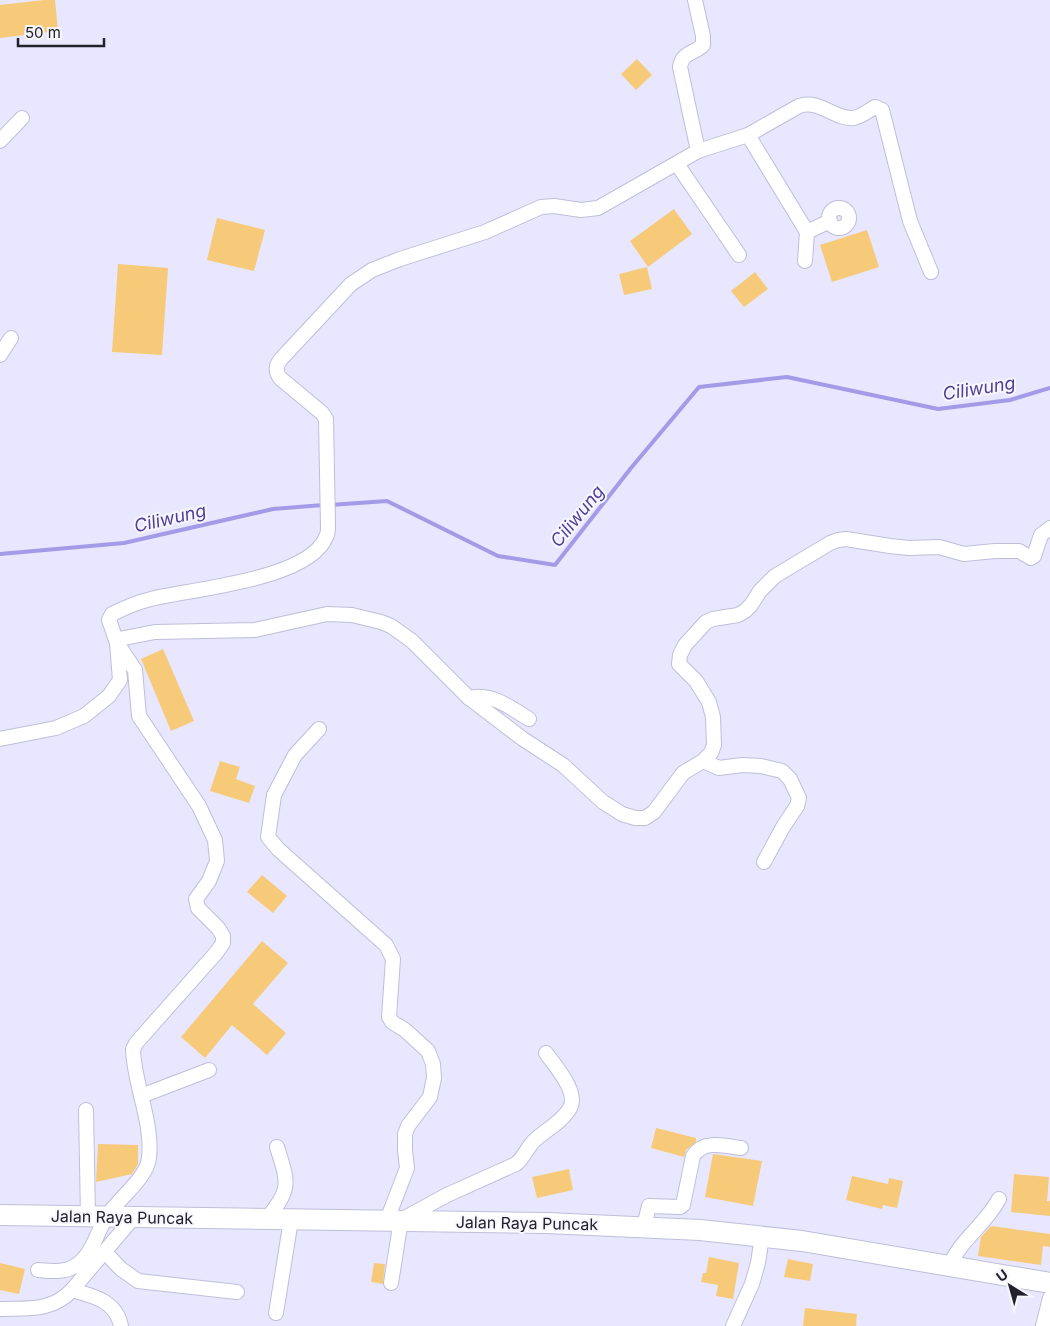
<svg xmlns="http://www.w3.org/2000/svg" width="1050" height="1326" viewBox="0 0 1050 1326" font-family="Inter,sans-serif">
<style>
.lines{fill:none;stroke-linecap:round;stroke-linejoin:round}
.stream{stroke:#a39ae8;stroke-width:4}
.building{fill:#f7ca7a}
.minor-casing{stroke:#bfbeda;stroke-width:16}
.highway-casing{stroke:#bfbeda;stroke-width:22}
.minor{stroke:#fff;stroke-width:14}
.highway{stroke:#fff;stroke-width:20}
.labels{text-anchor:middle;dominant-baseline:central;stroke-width:4;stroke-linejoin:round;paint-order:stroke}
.street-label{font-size:16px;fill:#22212c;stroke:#f7f6fd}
.water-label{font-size:18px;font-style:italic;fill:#503e98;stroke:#f7f6fd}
</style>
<rect width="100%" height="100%" fill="#e8e7ff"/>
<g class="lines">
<g class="stream">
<polyline points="330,505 387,501 498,556 555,565 631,468 699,387 787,377 938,409 1010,400 1050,388"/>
<polyline points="0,554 124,543 273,509 323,505"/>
</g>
</g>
<g class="building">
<polygon points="44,0 55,0 58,31 0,38 0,5"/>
<polygon points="637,59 652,75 636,90 621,74"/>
<polygon points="674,209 692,234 648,267 630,241"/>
<polygon points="217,218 265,230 254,271 207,260"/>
<polygon points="867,230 879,267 832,282 820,245"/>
<polygon points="118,264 168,268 162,355 112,352"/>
<polygon points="647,267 652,289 624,295 619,274"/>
<polygon points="755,272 768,289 744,307 731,291"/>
<polygon points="163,649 194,721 171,731 141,659"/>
<polygon points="220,761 240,767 236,779 255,786 249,803 210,791"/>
<polygon points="262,875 287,896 273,913 247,892"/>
<polygon points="262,941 288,963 253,1004 286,1033 267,1055 232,1025 205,1058 181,1037"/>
<polygon points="656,1128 696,1138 696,1142 686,1150 684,1157 651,1148"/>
<polygon points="98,1144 138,1145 138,1164 132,1174 96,1182"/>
<polygon points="713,1154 762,1161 753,1206 705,1197"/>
<polygon points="569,1169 573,1190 537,1198 532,1177"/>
<polygon points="1014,1174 1049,1177 1047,1201 1050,1201 1050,1216 1011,1212"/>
<polygon points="852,1176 888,1184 889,1178 903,1181 897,1208 883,1205 882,1209 846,1200"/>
<polygon points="991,1226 1050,1234 1050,1247 1043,1246 1041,1265 978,1256 981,1237"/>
<polygon points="709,1257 739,1263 733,1299 716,1296 718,1285 701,1282 703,1273 706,1273"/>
<polygon points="788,1259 813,1264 810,1281 784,1277"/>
<polygon points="0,1263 25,1269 19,1294 0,1290"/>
<polygon points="374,1263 385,1264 383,1284 371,1282"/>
<polygon points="805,1308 857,1314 856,1326 803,1326"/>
</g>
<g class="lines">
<defs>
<g id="minor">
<path d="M695 0 703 36V45C694 54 682 52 680 67L698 151"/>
<polyline points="748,135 807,232 805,261"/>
<polyline points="0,141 22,118"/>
<polyline points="677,164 739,255"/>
<circle cx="839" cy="218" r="10"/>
<polyline points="807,232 830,221"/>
<polyline points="0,355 11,338"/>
<path d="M469 698C491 692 511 708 529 719"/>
<polyline points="319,729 295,755 274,795 268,837 278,849 386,945 393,959 389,1017 392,1022 405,1030 428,1051 433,1064 434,1078 430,1097 408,1126 405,1134 405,1150 407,1168 387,1220"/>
<path d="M0 739 56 728 84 716 109 696 120 680 117 643 109 620 112 614C124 608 138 602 151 599 191 589 309 580 326 537 328 534 328 530 328 526L326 419 322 413 280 378C275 371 276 365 281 359L351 284 372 270 400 259 485 232 541 207 554 206 581 210 598 208 698 151 748 135 799 106C820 99 835 120 854 118 862 116 868 111 875 107L882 110 910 221 931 272"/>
<polyline points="703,761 719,768 742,765 761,766 782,771 790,779 799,798 797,806 783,827 764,862"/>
<polyline points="141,1096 209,1070"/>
<polyline points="86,1110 88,1217"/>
<path d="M266 1220C291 1188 289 1185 277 1147"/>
<path d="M644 1226 649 1206 680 1207 683 1205 693 1156C704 1139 725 1146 741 1148"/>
<polyline points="105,1252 121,1269 138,1281 237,1292"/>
<path d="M950 1265C961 1239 986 1224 999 1199"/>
<path d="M38 1270C49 1271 64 1273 75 1266 93 1255 96 1233 107 1216 118 1199 147 1178 149 1158 153 1121 134 1085 133 1049L137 1042 216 953 223 943V936L218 928 198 908 196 899 209 881 217 861 215 840 199 806 139 716 135 670 117 643 119 639 155 632 255 630 327 614 352 615 381 622 391 626 412 641 469 698 523 739 563 765 603 802 622 814 635 818H645L654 812 683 773 703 761 711 753 714 745 713 717 709 702 696 681 679 664 680 655 685 645 706 622 713 619 738 615 745 611 751 605 760 591 775 576 830 543 838 540 846 539 890 546 909 548 939 547 964 554 995 551H1019L1031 558 1034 556 1041 535 1050 528"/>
<path d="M391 1283 401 1220 447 1195 516 1164C524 1158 527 1147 535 1140 546 1130 563 1121 570 1108 579 1092 555 1066 546 1053"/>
<path d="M72 1290C94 1296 116 1301 121 1326"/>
<path d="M0 1309C27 1308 52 1312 72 1290L134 1217"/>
<polyline points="276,1313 291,1220"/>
<polyline points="733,1326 752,1284 758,1263 762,1236"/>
<polyline points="1043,1326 1050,1298"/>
</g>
<polyline id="highway" points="0,1215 547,1223 700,1230 802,1241 1050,1283"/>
</defs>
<use href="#minor" class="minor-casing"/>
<use href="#highway" class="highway-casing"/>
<use href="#minor" class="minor"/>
<use href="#highway" class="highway"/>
</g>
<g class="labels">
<g class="street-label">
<text transform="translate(122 1217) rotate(1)">Jalan Raya Puncak</text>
<text transform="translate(527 1223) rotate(1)">Jalan Raya Puncak</text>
</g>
<g class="water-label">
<text transform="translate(979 388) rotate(-9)">Ciliwung</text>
<text transform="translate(577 516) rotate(-51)">Ciliwung</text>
<text transform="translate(170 518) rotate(-13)">Ciliwung</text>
</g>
</g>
<g transform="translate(1010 1286) rotate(323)" stroke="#f7f6fd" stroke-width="4" paint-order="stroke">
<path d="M0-4L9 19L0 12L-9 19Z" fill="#22212c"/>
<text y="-8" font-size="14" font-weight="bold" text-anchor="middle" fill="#22212c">U</text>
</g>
<path d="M18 38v8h86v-8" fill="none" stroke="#22212c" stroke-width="2.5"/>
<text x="25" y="38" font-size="15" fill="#22212c" stroke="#f7f6fd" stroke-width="4" paint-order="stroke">50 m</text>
</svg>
